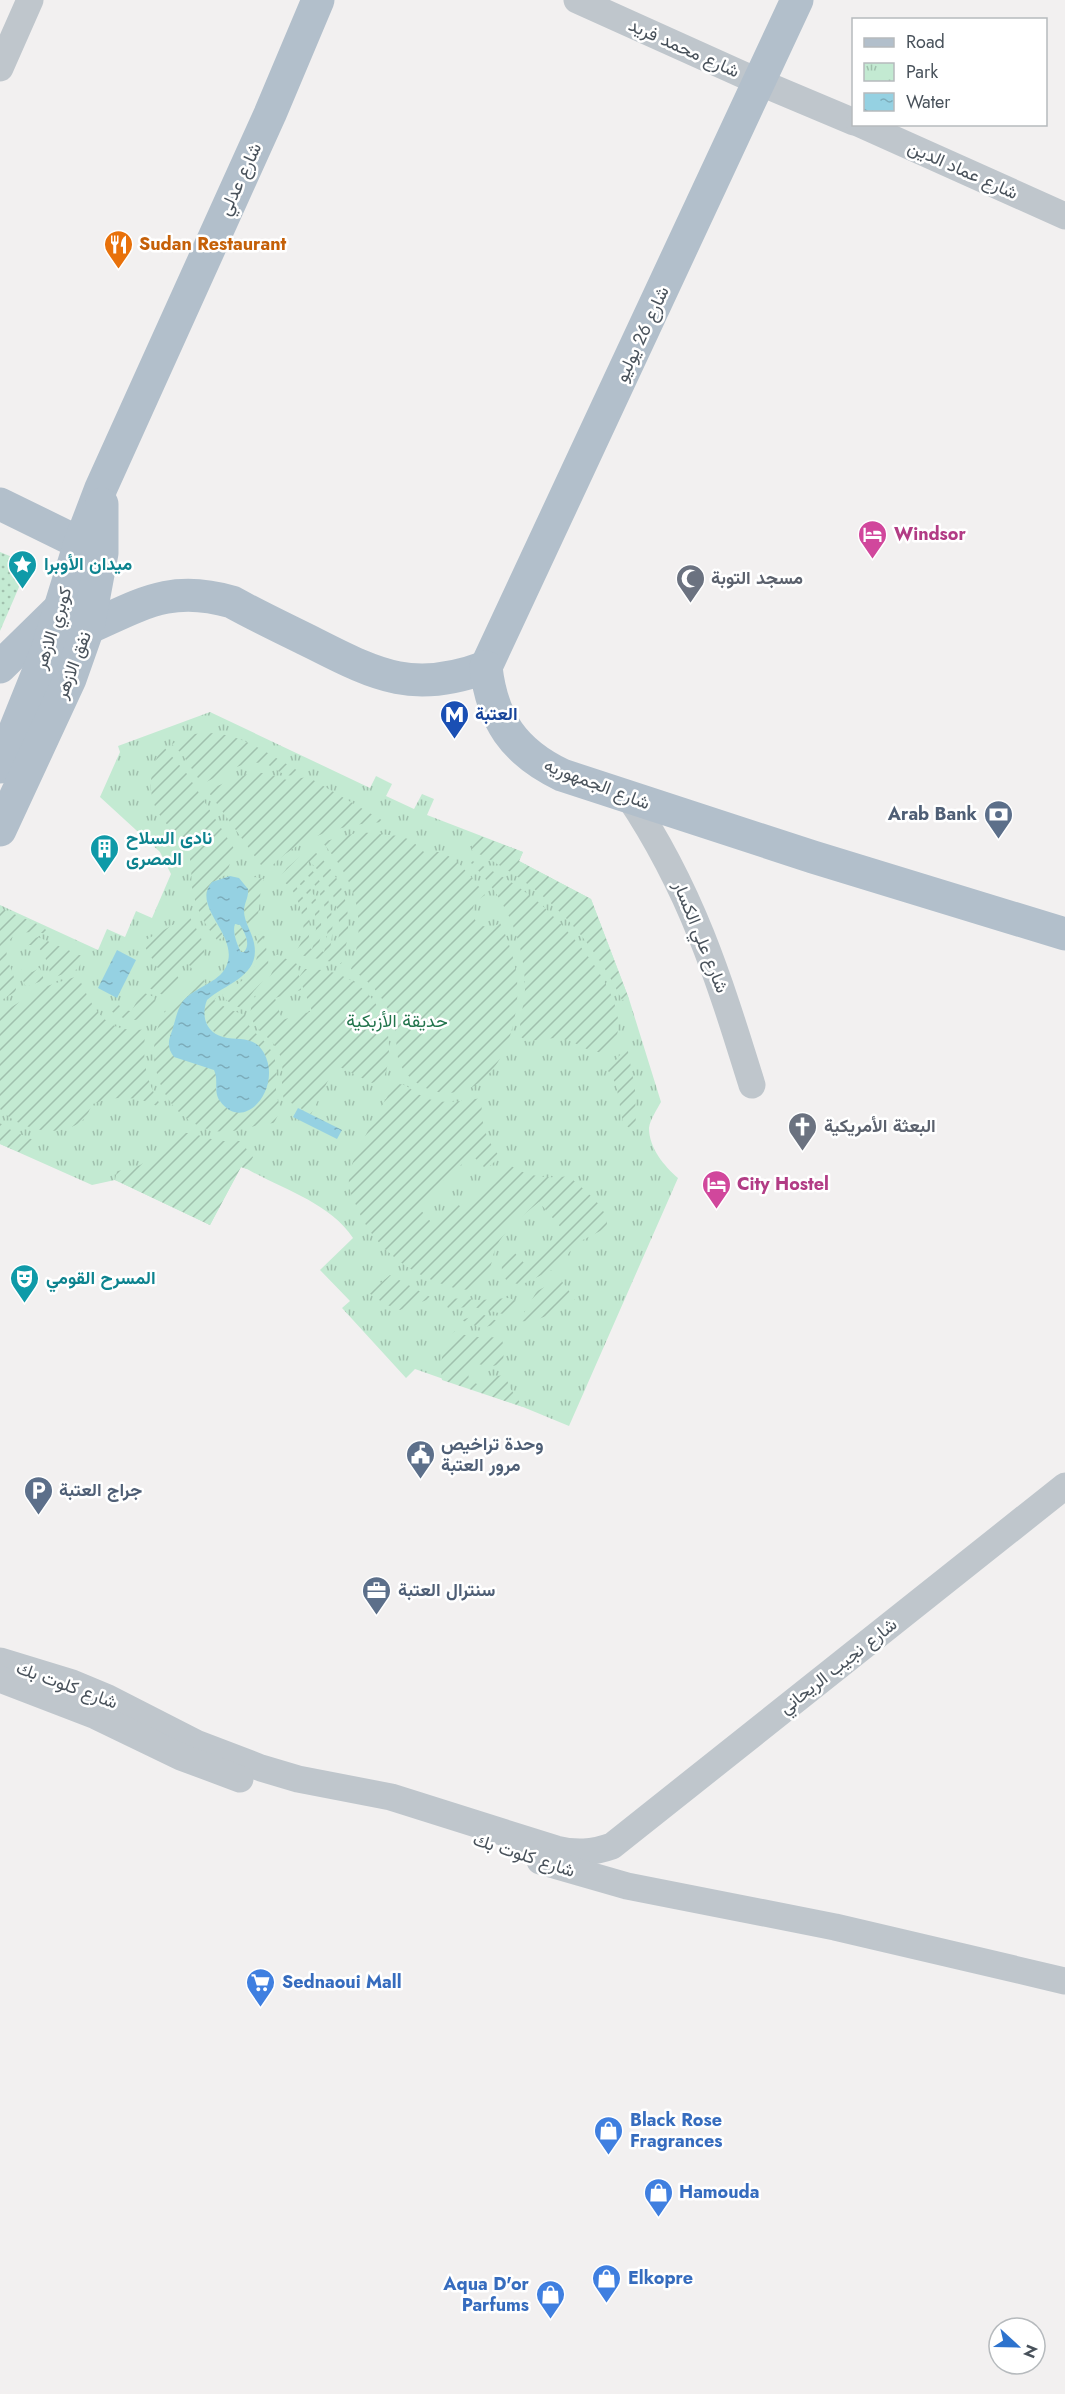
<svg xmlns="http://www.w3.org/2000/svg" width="1065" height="2394" viewBox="0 0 1065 2394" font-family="Jost,Vazirmatn,sans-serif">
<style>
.grass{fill:url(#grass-dots)}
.park{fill:url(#park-tufts)}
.garden{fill:url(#garden-furrows);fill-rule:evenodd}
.water{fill:url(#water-ripples);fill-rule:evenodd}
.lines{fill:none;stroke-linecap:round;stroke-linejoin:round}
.minor{stroke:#bfc6cc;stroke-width:27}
.major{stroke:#b2bfcb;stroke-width:33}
.labels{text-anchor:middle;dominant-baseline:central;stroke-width:5;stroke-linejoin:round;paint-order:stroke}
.street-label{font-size:18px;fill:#49525b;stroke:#fff}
.food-label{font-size:18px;font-weight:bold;fill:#c56008;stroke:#fff;text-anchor:start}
.hotel-label{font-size:18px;font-weight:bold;fill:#b23c85;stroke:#fff;text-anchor:start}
.culture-label{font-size:18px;font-weight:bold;fill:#0d838f;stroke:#fff;text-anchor:start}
.worship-label{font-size:18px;font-weight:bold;fill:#5b616d;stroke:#fff;text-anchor:start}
.transit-label{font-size:18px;font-weight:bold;fill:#164399;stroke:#fff;text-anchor:start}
.service-label{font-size:18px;font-weight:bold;fill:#4e5e75;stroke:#fff;text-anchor:start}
.park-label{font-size:18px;fill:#22744c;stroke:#fff}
.shop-label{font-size:18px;font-weight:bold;fill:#366cbe;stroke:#fff;text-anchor:start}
</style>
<defs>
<pattern id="grass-dots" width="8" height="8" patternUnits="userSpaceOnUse" patternTransform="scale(1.5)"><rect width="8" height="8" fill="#c3ead2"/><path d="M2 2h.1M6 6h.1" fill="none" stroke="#a0c0ad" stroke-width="1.8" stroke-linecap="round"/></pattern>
<pattern id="park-tufts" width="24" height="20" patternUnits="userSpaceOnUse" patternTransform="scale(1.5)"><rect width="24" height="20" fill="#c3ead2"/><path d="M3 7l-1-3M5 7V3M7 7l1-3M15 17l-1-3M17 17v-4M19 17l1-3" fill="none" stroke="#a0c0ad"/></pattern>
<pattern id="garden-furrows" width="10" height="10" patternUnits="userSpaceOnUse" patternTransform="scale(1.5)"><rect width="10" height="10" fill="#c3ead2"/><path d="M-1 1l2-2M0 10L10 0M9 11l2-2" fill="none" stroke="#a0c0ad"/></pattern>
<pattern id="water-ripples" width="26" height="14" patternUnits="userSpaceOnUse" patternTransform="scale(1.5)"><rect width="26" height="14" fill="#95d1e2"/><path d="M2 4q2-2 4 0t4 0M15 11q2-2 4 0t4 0" fill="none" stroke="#7cacba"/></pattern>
</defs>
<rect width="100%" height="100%" fill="#f2f0f0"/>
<polygon class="grass" points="0,552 29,564 0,631"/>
<path class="park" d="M210 712 370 788 376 776 392 784 386 796 414 809 422 794 434 799 427 815 523 852 519 861 591 899 629 999 661 1102C657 1109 650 1120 649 1128 649 1148 664 1166 678 1178L569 1426 523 1407 415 1369 406 1378 342 1308 350 1301 320 1270 353 1238C330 1203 282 1189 247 1169L241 1167 210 1225 115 1180 92 1185 0 1144V905L98 950 107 929 125 937 136 911 152 918 171 874 160 852 100 797 120 752 118 746Z"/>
<g class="garden">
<path d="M207 733C242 733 270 755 300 772 283 783 276 764 261 763 242 760 219 776 202 784L182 754 172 744 194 734Z"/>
<path d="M163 746 187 774 238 855 230 863 227 873C222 878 216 879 211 884 197 898 217 923 224 937L217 940C204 924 195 907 192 887 191 876 192 865 189 855 184 841 174 833 165 822 145 799 148 770 163 746Z"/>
<path d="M250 773H264L287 780 308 777 385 822C340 824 297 837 266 872L207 790Z"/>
<path d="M360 832 399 836 411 840 424 852C430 853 438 851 443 853 460 861 474 880 485 895L475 902C467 920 483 934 500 923 509 941 515 960 517 980 521 1025 497 1102 438 1092 422 1089 402 1075 398 1058 395 1046 398 1034 393 1022 386 999 371 982 351 969 368 918 356 881 322 842Z"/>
<path d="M477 835 523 852 519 861 591 899 629 999 622 1000C589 932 540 883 471 850Z"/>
<path d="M310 848C347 877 357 920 341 964L296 954C298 946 301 945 303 937 306 919 297 883 278 880L287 868ZM309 861C335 884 345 919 336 952L330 949C337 917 329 889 307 864ZM303 870C325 893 333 921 324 952L318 949C326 920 319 896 299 874ZM297 881C315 900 321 923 312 949L307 947C313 923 309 903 294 884Z"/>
<path d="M466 858C491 869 515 883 537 901 567 927 645 1010 609 1050 593 1058 579 1042 563 1039 551 1037 540 1039 528 1042L521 1037C517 1022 526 1002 525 986 524 935 502 892 466 858Z"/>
<path d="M255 877 264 879C256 895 265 919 248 926L244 910 248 889 246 884Z"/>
<path d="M0 908 44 927 48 934C27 930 0 930 8 961 11 970 16 979 16 989L15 992 0 1001Z"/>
<path d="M189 916C200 935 214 954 194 972L186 960 173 969 181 982 163 995 147 987 159 970 142 942Z"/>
<path d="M235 924 240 925C245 933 251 944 244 952L240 950 233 929Z"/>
<path d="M262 933C267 951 274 969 260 984 253 993 247 996 246 1009 235 1007 228 1003 222 995 251 975 260 971 257 935Z"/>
<path d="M38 937 84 957 78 969 52 978C47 964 44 940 24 946L28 940Z"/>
<path d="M276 954 297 964C300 970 298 981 301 990L275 998 282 1020 312 1011 299 977 305 969C350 967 388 1000 389 1046 389 1057 388 1069 383 1079L372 1083 336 1065 311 1114 284 1099C278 1084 288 1068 277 1049 269 1034 248 1028 251 1008 255 987 275 984 276 954Z"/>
<polygon points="40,968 44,980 26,987 21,976 22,969 32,972"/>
<path d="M78 976C93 1009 105 1035 146 1029 141 1059 146 1083 163 1109 140 1096 117 1094 93 1104 89 1109 88 1116 83 1120 59 1140 20 1130 0 1109V1014L44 987Z"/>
<path d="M203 979 206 984 188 996 179 1010 216 1073V1093L236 1038C211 1040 192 1013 213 994L216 998 214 1000 228 1009 245 1015C248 1032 262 1035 270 1049 279 1063 276 1075 276 1090 276 1097 279 1103 281 1109L274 1123C251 1124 233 1136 210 1130 160 1116 138 1051 167 1009 176 997 190 987 203 979Z"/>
<path d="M142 992 154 997 156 1005C142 1027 125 1022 107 1008L111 1001 131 1012Z"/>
<polygon points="627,1046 635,1089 636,1133 623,1123 616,1084 604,1064 616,1060"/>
<path d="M399 1084C408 1085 412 1091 420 1095 439 1106 461 1101 482 1098 480 1121 485 1139 500 1157L486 1169 472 1155 439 1185 441 1188 419 1208 431 1222 454 1201 461 1207 508 1164C527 1177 546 1179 569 1176 581 1188 613 1210 606 1228L575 1244 560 1266 521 1285 507 1281C498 1269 501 1259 513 1251L525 1264 563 1230 539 1202C524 1214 507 1228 497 1245 490 1258 492 1282 476 1288 467 1292 454 1288 445 1285 406 1272 371 1244 356 1205 352 1197 348 1188 349 1179 350 1157 381 1109 392 1088Z"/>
<polygon points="0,1123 9,1129 33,1140 26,1155 0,1144"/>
<path d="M178 1133H191L218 1141H240L253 1157 247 1169 241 1167 210 1225 115 1180 117 1171C158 1166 149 1149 178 1133Z"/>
<polygon points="390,1275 432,1298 400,1310 385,1304 369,1293"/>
<path d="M560 1279 575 1299C560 1308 539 1324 521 1321V1318L537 1291Z"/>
<polygon points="448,1298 481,1300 509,1298 516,1301 518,1305 515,1313 507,1315 474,1307 448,1308 445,1302"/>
<polygon points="482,1314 501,1323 481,1328 461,1320"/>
<path d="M455 1331C475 1342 489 1333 502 1340L504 1347 503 1364 487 1367 479 1364 472 1365 468 1372 469 1380 477 1384 484 1383 488 1377 505 1375 510 1388 523 1407 442 1380C439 1361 443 1345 455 1331Z"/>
</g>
<g class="water">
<path d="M230 876 239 878 248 889C249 897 244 903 244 911 244 922 252 932 254 943 261 976 226 983 207 1000 201 1015 205 1032 223 1037 239 1041 254 1035 264 1053 283 1088 244 1135 220 1101 213 1092 219 1080 214 1070L174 1057C167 1048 168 1041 172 1031 175 1022 177 1009 183 1001 195 987 218 983 226 967 241 936 190 907 212 882ZM235 924 240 925C245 933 251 944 244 952H241C237 945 232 931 235 924Z"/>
<polygon points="117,950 136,960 117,998 98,988"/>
<polygon points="298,1108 342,1130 337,1139 293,1117"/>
</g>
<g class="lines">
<g class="minor">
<polyline points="577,0 759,82 854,122"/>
<polyline points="0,68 30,0"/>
<polyline points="860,124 1065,216"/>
<path d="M629 797C692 891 719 979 752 1085"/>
<path d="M0 1661 72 1683 108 1698 196 1743 261 1768 298 1779 391 1797 556 1849C576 1854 592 1853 612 1846L1065 1486"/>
<polyline points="0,1679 96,1716 181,1757 240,1779"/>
<polyline points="540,1861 627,1886 835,1927 1065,1981"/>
</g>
<g class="major">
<polyline points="0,504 98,552"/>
<path d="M88 628C142 604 171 584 232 602 259 617 287 630 315 644 378 676 415 694 486 667"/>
<polyline points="0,667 56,612"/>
<polyline points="486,667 797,0"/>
<path d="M486 667C492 720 514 752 562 775L813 857 1065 934"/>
<polyline points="0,767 46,653 80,543 101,488 270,114 318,0"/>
<polyline points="0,830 70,679 88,628 102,553 102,504"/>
</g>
</g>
<defs>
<symbol id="restaurant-pin" viewBox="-11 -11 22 30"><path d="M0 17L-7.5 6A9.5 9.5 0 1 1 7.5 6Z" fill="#e8710a" stroke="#fff"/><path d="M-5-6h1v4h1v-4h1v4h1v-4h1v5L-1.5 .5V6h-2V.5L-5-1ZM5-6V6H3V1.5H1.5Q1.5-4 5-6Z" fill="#fff"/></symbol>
<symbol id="hotel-pin" viewBox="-11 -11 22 30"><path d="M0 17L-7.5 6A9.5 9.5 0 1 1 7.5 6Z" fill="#d1479c" stroke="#fff"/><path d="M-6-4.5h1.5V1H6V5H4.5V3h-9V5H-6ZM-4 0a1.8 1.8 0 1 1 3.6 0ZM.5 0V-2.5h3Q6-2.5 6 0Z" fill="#fff"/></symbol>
<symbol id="sight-pin" viewBox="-11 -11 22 30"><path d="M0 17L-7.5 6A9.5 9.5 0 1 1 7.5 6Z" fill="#0f9aa8" stroke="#fff"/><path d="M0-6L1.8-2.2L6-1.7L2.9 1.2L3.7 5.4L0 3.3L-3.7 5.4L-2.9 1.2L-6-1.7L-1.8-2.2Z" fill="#fff"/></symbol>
<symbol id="mosque-pin" viewBox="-11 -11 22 30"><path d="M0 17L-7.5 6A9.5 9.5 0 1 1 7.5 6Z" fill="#6b7280" stroke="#fff"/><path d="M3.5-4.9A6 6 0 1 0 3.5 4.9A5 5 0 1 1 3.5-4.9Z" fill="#fff"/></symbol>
<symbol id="metro-pin" viewBox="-11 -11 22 30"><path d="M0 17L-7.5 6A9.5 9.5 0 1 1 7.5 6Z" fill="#1a4fb4" stroke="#fff"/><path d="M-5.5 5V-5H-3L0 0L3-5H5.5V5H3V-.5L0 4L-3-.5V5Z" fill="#fff"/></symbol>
<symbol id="bank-pin" viewBox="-11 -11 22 30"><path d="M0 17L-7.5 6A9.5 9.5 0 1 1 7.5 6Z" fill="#5c6f8a" stroke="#fff"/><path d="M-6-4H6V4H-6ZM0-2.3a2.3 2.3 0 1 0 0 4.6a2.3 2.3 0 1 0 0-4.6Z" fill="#fff"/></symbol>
<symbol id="building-pin" viewBox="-11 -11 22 30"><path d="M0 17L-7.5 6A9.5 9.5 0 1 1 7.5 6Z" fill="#0f9aa8" stroke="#fff"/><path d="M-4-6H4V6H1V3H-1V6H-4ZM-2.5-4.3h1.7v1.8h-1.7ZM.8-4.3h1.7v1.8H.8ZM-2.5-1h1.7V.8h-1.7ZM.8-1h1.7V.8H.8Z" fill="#fff"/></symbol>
<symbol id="church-pin" viewBox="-11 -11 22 30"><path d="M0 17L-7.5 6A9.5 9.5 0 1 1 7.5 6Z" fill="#6b7280" stroke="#fff"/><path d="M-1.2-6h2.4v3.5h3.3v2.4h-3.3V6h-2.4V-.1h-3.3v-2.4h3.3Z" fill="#fff"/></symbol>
<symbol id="theatre-pin" viewBox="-11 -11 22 30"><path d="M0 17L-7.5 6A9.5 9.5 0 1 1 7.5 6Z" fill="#0f9aa8" stroke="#fff"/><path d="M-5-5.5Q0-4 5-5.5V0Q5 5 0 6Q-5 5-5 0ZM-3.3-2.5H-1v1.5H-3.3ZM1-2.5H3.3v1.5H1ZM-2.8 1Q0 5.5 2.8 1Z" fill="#fff"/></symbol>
<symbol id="civic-pin" viewBox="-11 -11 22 30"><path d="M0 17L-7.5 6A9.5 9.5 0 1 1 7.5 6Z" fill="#5c6f8a" stroke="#fff"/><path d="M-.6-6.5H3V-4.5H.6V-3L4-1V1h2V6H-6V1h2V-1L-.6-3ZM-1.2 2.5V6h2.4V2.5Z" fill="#fff"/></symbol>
<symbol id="parking-pin" viewBox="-11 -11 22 30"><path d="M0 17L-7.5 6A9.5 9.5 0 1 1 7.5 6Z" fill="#5c6f8a" stroke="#fff"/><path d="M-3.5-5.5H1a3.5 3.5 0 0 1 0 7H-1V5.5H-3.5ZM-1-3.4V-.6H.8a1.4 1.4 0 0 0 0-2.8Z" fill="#fff"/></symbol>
<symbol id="office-pin" viewBox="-11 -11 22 30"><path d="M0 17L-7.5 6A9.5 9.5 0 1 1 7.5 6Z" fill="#5c6f8a" stroke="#fff"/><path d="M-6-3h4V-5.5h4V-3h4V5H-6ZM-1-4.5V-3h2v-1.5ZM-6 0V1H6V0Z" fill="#fff"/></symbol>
<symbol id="supermarket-pin" viewBox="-11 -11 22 30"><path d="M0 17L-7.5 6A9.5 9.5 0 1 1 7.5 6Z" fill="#3f7fe0" stroke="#fff"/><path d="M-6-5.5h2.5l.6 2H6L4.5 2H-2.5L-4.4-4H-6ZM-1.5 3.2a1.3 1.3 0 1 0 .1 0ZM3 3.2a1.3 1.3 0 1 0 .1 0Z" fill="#fff"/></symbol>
<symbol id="shop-pin" viewBox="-11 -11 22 30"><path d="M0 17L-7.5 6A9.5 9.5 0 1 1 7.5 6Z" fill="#3f7fe0" stroke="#fff"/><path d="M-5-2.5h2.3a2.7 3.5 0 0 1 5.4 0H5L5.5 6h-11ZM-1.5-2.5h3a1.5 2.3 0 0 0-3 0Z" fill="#fff"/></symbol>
</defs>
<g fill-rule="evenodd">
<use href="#restaurant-pin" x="102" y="228" width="33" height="45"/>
<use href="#hotel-pin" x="856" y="518" width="33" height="45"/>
<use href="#sight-pin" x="6" y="548" width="33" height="45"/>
<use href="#mosque-pin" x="674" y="562" width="33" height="45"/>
<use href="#metro-pin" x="438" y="698" width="33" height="45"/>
<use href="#bank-pin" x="982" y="798" width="33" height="45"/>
<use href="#building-pin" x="88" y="832" width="33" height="45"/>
<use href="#church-pin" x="786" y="1110" width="33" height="45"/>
<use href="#hotel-pin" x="700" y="1168" width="33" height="45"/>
<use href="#theatre-pin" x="8" y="1262" width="33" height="45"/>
<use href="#civic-pin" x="404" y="1438" width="33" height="45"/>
<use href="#parking-pin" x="22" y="1474" width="33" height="45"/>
<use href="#office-pin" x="360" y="1574" width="33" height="45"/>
<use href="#supermarket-pin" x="244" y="1966" width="33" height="45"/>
<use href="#shop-pin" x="592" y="2114" width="33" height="45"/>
<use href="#shop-pin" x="642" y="2176" width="33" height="45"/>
<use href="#shop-pin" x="590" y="2262" width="33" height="45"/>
<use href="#shop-pin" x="534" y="2278" width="33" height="45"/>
</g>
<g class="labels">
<g class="street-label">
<text transform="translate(684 48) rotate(24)">شارع محمد فريد</text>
<text transform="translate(963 170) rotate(24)">شارع عماد الدين</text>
<text transform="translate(240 179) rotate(-65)">شارع عدلي</text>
<text transform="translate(642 334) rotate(-65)">شارع 26 يوليو</text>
<text transform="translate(53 628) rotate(-72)">كوبري الازهر</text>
<text transform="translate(73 665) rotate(-69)">نفق الازهر</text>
<text transform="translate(597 784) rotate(21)">شارع الجمهوريه</text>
<text transform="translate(701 937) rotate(68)">شارع علي الكسار</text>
<text transform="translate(838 1666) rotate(-38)">شارع نجيب الريحاني</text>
<text transform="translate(67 1685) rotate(20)">شارع كلوت بك</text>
<text transform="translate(524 1855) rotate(18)">شارع كلوت بك</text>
</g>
<g class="food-label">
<text x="139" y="244">Sudan Restaurant</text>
</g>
<g class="hotel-label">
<text x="894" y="534">Windsor</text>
<text x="737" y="1184">City Hostel</text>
</g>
<g class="culture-label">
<text x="44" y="564">ميدان الأوبرا</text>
<text x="126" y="838">نادى السلاح<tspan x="126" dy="21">المصرى</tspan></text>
<text x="46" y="1278">المسرح القومي</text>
</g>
<g class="worship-label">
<text x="711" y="578">مسجد التوبة</text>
<text x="824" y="1126">البعثة الأمريكية</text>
</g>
<g class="transit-label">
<text x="475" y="714">العتبة</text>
</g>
<g class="service-label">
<text x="977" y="814" text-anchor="end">Arab Bank</text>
<text x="441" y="1444">وحدة تراخيص<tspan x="441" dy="21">مرور العتبة</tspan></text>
<text x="59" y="1490">جراج العتبة</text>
<text x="398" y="1590">سنترال العتبة</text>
</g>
<g class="park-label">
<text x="397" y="1021">حديقة الأزبكية</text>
</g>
<g class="shop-label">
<text x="282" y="1982">Sednaoui Mall</text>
<text x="630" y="2120">Black Rose<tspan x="630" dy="21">Fragrances</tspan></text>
<text x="679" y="2192">Hamouda</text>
<text x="628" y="2278">Elkopre</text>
<text x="529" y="2284" text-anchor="end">Aqua D'or<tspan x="529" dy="21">Parfums</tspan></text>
</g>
</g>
<rect x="852" y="18" width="195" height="108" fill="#ffffff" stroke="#b6babd" stroke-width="1.5"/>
<rect x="864" y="38" width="30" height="9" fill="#b2bfcb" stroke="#b6babd" stroke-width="1.5"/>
<text x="906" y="48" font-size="18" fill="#49525b">Road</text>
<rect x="864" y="63" width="30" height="18" fill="url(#park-tufts)" stroke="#b6babd" stroke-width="1.5"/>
<text x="906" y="78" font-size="18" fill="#49525b">Park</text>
<rect x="864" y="93" width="30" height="18" fill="url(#water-ripples)" stroke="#b6babd" stroke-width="1.5"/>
<text x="906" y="108" font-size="18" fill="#49525b">Water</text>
<g transform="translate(1017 2346) rotate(112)"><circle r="28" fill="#ffffff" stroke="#b6babd" stroke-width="1.5"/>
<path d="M0-4.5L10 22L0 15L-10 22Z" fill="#2e73cd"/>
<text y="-9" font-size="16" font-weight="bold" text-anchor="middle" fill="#49525b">N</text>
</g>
</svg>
